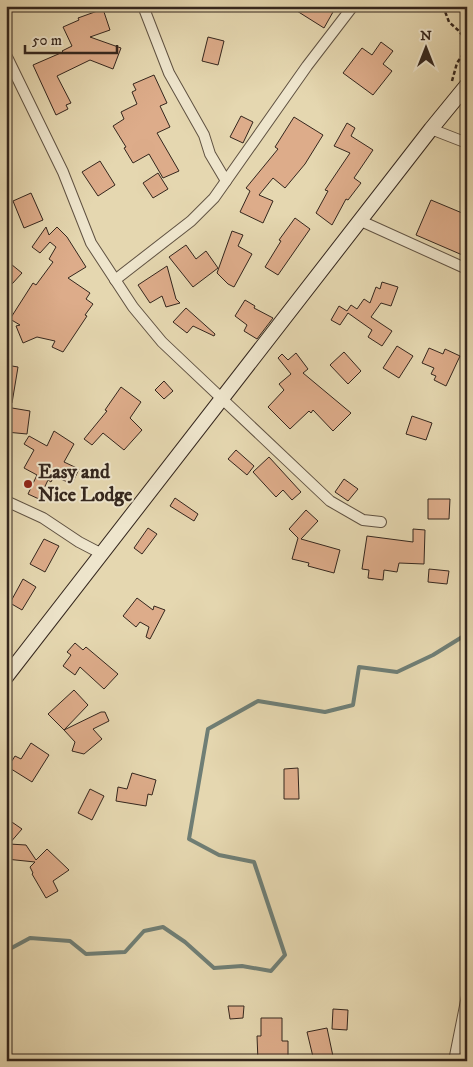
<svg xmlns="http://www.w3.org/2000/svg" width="473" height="1067" viewBox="0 0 473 1067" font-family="'IM FELL DW Pica',serif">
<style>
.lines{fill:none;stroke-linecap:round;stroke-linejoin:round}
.stream{stroke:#6f7e75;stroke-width:4}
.building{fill:#ddac8a;stroke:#34261d}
.minor-casing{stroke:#605242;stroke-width:12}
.secondary-casing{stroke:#34261d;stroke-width:16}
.path{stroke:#34261d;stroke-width:2.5;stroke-dasharray:4 2.5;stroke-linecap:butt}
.minor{stroke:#eee5cc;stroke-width:10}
.secondary{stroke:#eee5cc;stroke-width:14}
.poi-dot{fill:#8f2418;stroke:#eee5cc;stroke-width:2}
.labels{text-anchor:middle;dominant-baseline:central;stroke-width:4;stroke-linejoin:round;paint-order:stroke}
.poi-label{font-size:20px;font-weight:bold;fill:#34261d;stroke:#eee5cc;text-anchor:start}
</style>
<rect width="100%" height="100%" fill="#e5d7b0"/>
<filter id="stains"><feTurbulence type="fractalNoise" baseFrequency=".004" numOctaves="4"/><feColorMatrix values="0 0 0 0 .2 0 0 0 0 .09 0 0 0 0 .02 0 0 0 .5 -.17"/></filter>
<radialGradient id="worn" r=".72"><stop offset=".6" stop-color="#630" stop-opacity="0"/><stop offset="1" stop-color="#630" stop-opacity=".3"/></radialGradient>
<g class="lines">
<polyline class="stream" points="6,951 30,938 70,941 86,954 125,952 144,931 163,927 185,942 214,968 242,966 271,971 285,955 254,862 219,855 189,839 208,729 258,701 325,712 353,705 359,667 397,672 433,655 467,634"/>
</g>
<g class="building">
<polygon points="289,6 324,6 333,12 324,28"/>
<polygon points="103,9 110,30 90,37 121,48 113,69 90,60 57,76 71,103 66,105 68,109 56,115 33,65 63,52 62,51 72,46 63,27 79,20 78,18"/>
<polygon points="208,37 224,41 218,65 202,61"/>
<polygon points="381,42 393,51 383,64 392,71 373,95 343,73 362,48 372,55"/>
<polygon points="154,75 167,103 160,106 170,127 157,133 179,171 163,178 149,154 133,163 124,148 126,147 113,126 124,119 121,112 137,104 132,92 136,90 133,84"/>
<polygon points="241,116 253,122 243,143 230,137"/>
<polygon points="294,117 323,135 305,164 285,188 273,178 259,195 273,201 263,223 240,212 250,191 246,188 278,149 275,147"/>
<polygon points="347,123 355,128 351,136 373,150 354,178 361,183 348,200 346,199 332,225 316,213 328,191 325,190 350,153 334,146"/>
<polygon points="100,161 115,185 98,196 82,172"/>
<polygon points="158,173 168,189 153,198 143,183"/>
<polygon points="31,193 43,220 24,228 13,201"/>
<polygon points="431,200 467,215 467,257 416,235"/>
<polygon points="295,218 310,229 278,275 265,267 281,241 279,240"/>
<polygon points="46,227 49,235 57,227 67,237 86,267 68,278 90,293 86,299 93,304 85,315 87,316 63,352 52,347 55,341 37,337 23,343 16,326 20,325 10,319 33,283 36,285 53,262 49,259 56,247 50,242 40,253 32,247"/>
<polygon points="232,231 243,235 238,246 252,254 234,287 228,284 217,273"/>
<polygon points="186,245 196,259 206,251 218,268 193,287 169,257"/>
<polygon points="6,260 22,273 12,284 6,279"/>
<polygon points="167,266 176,299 180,303 166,307 162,296 150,303 138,285"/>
<polygon points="382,282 398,287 391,306 381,303 371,317 392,331 382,346 368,337 372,330 348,313 340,325 331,320 339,306 347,311 351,305 357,309 364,299 370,303 376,287 380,289"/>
<polygon points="245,300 255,306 254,308 273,318 257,339 244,331 247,325 235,316"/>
<polygon points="186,308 215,334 214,336 193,326 187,333 173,322"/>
<polygon points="397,346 413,356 399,378 383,368"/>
<polygon points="429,348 443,354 445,349 460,356 446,386 434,380 436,376 431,374 434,368 422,363"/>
<polygon points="344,352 361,371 348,384 330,365"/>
<polygon points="296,353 308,369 303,373 351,413 333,431 313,410 311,413 309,411 290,429 268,407 284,390 279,384 291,374 278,358 282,354 288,360"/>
<polygon points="6,365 18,367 12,403 6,402"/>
<polygon points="164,381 173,391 164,399 155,390"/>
<polygon points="121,387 141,402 130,418 142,430 124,450 103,433 92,445 84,439 107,411 105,410"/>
<polygon points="6,407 30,411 27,434 6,432"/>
<polygon points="412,416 432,423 426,440 406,434"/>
<polygon points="54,431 74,444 64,462 79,469 72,484 54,476 51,482 48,480 39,499 28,494 37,475 24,468 34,450 24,444 29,436 47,446"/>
<polygon points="236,450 254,466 247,475 228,459"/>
<polygon points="269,457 301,492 292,500 283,490 276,497 253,472"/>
<polygon points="344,479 358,489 348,501 335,492"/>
<polygon points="175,498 198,514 194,521 170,506"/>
<polygon points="428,499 450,499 449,519 428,519"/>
<polygon points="306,510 318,521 301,539 340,550 334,573 308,566 309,563 292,559 298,538 289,529"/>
<polygon points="148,528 157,534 142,554 134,548"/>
<polygon points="413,529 425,530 424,564 399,563 397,572 384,570 383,580 368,578 369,570 362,569 367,536 413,542"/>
<polygon points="44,539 59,546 45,572 30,564"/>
<polygon points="429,569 449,571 447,584 428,582"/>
<polygon points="23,579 36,587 22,610 10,603"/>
<polygon points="137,598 153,610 154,606 165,610 150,639 146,637 149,627 140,622 136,627 123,616"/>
<polygon points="75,643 83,650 86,647 118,674 104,689 80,667 75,675 63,666 71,655 67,652"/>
<polygon points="74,690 88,705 64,730 48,714"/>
<polygon points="101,712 105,712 109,721 93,729 102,739 84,754 72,751 75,742 64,730"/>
<polygon points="31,743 49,755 32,782 8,767 15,756 21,759"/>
<polygon points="298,768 299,799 284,799 284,769"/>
<polygon points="132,773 156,780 152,795 148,794 146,806 116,801 118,787 127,789"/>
<polygon points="90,789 104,796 92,820 78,813"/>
<polygon points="6,818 22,829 9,844 26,845 36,860 47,849 69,870 53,881 58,891 46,898 32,874 33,873 30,867 35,862 6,859"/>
<polygon points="228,1006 244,1006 243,1018 230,1019"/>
<polygon points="333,1009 348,1010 347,1030 332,1029"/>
<polygon points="261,1018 282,1018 282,1041 288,1041 288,1056 270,1056 270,1061 258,1061 257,1036 261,1036"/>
<polygon points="327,1028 334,1061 314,1061 307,1032"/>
</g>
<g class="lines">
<defs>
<g id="minor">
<polyline points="143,6 169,73 204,135 210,154 226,181"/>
<polyline points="6,55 63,172 91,243 133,307 162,342 330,501 363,520 381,522"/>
<polyline points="431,129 467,143"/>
<polyline points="361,221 467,269"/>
<polyline points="115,280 191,221 214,198 307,66 353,6"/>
<polyline points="6,501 43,518 79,542 102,554"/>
<polyline points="454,1061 467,996"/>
</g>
<polyline id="secondary" points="6,677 431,129 467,85"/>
</defs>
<use href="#minor" class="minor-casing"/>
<use href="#secondary" class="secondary-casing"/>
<g class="path">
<polyline points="443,6 449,22 459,31 467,41"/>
<polyline points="452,81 457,63 467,49"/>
</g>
<use href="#minor" class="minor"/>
<use href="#secondary" class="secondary"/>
</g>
<circle class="poi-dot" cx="28" cy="484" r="5"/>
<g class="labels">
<g class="poi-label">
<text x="38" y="472">Easy and<tspan x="38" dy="23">Nice Lodge</tspan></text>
</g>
</g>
<rect width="473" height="1067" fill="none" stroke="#e5d7b0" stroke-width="25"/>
<rect x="8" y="8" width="458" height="1052" fill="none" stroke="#34261d" stroke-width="2.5"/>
<rect x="12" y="12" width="448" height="1042" fill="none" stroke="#34261d"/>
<g transform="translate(426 48)" stroke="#eee5cc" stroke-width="4" paint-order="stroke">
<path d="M0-4L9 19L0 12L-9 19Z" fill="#34261d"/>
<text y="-8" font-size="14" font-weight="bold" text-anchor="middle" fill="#34261d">N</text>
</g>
<path d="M25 45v8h92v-8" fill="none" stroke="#34261d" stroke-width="2.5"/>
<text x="32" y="45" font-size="15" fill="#34261d" stroke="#eee5cc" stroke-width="4" paint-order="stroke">50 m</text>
<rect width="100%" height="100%" filter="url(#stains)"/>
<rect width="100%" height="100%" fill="url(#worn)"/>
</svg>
